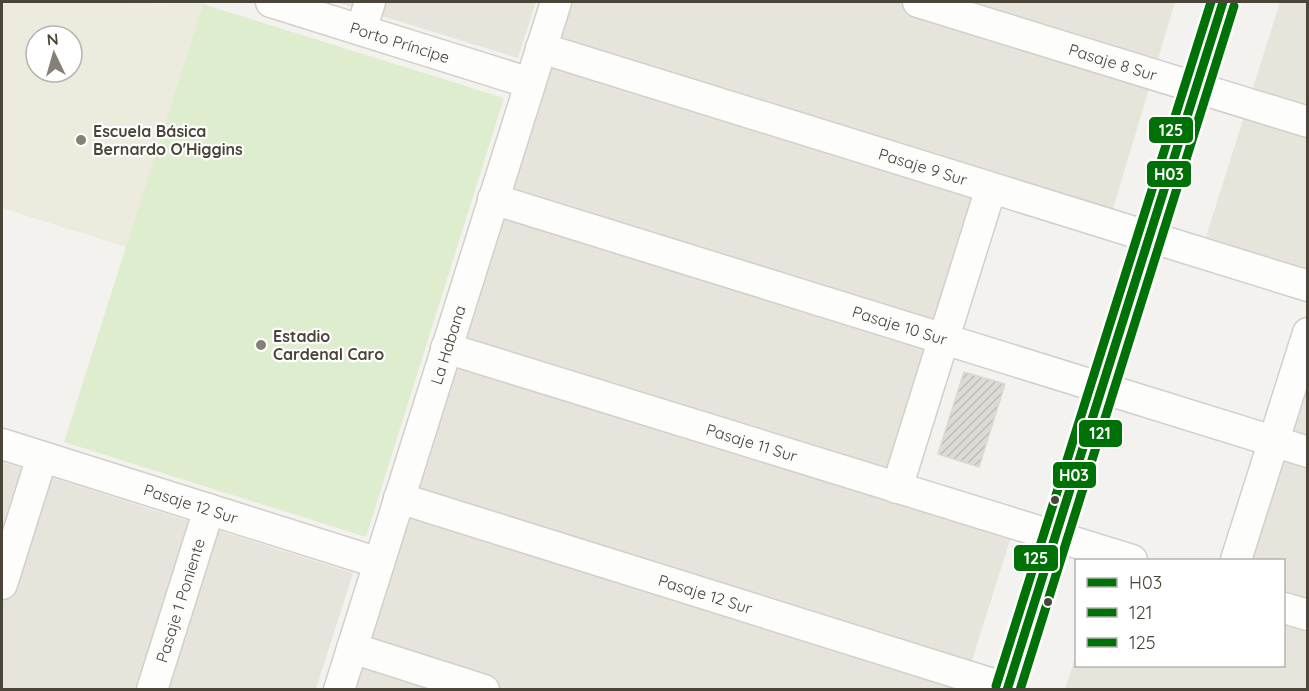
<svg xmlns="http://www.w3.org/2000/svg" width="1309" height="691" viewBox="0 0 1309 691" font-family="Quicksand,sans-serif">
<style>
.residential{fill:#e7e4dc}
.education{fill:#edeade;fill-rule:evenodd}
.green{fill:#dfedcf}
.building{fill:url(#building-hatch);stroke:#dbd9d4;stroke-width:1.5}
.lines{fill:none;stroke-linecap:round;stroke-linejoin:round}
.minor-casing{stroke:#d1d0cb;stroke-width:33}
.major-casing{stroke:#d5cfbc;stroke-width:36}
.minor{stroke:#fdfdfc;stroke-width:30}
.major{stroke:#f2efe6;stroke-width:33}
.bus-1-casing{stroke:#fff;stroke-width:14}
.bus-2-casing{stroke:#fff;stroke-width:14}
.bus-3-casing{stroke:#fff;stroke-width:14}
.bus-1{stroke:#007106;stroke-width:9}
.bus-2{stroke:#007106;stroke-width:9}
.bus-3{stroke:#007106;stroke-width:9}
.poi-dot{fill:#858178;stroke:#fff;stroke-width:2}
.bus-dot{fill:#4a4439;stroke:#fff;stroke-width:2}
.labels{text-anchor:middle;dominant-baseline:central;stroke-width:4.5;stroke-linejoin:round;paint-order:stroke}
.street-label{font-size:16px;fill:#4a4439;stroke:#fff}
.poi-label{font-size:16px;font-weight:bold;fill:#4a4439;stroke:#fff;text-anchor:start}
.line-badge{stroke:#fff;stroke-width:2}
.badge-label{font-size:16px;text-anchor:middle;font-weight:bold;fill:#fff}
</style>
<defs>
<pattern id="building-hatch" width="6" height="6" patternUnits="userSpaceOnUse" patternTransform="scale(1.5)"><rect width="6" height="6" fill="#dddbd6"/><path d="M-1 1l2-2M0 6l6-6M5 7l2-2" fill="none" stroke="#bfbdb8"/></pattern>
</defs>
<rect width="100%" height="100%" fill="#f3f2ee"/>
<g class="residential">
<polygon points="336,2 536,2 518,58"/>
<polygon points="570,2 1175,2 1113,209 984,172 882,500 1011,537 963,689 356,690"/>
<polygon points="1280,2 1307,2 1307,270 1206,237"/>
<polygon points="1307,364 1307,689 1065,690 1076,654 1076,666 1284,666 1284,560 1249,560"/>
<polygon points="2,462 353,573 316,689 2,689"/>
</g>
<path class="education" d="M2 2 203 4 126 247 2 208ZM36 36H72V72H36Z"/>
<polygon class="green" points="203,4 504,98 366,537 64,442"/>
<polygon class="building" points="964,372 1005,384 979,467 938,454"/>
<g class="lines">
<defs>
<g id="minor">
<path id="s1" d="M271 2 530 83"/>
<path id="s2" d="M918 2 1308 122"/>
<polyline points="361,30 370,2"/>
<path id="s3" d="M541 48 1308 286"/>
<path id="s4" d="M493 199 1308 452"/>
<path id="s5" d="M446 348 1132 560"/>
<path id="s6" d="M2 444 379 563"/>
<polyline points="897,488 991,188"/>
<path id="s7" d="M399 498 1012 690"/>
<polyline points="1236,560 1308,333"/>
<polyline points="2,584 42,457"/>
<polyline points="1284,608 1308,615"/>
<polyline points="352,648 484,690"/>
<path id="s8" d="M152 690 209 509"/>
<path id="s9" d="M339 690 556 2"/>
</g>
<polyline id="major" points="1007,690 1223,2"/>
</defs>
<use href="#minor" class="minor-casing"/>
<use href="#major" class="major-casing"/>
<use href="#minor" class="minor"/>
<use href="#major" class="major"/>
<defs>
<polyline id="bus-1" points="1007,690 1223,2"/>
<polyline id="bus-2" points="1020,690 1234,6"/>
<polyline id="bus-3" points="996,686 1211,2"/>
</defs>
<use href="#bus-1" class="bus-1-casing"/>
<use href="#bus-2" class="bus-2-casing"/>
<use href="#bus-3" class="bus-3-casing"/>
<use href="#bus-1" class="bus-1"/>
<use href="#bus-2" class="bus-2"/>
<use href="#bus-3" class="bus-3"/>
</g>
<g class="poi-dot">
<circle cx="81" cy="140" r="6"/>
<circle cx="261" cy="345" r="6"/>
</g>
<g class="bus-dot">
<circle cx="1055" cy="500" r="5"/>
<circle cx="1048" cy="602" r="5"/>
</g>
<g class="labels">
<g class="street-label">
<text stroke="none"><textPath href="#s1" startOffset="135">Porto Príncipe</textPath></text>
<text stroke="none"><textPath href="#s2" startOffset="204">Pasaje 8 Sur</textPath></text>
<text stroke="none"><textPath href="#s3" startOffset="400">Pasaje 9 Sur</textPath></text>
<text stroke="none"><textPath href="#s4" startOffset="426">Pasaje 10 Sur</textPath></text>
<text stroke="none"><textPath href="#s9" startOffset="362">La Habana</textPath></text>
<text stroke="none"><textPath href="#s5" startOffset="320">Pasaje 11 Sur</textPath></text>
<text stroke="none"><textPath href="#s6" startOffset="198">Pasaje 12 Sur</textPath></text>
<text stroke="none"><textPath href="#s7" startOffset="321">Pasaje 12 Sur</textPath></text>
<text stroke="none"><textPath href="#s8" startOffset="94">Pasaje 1 Poniente</textPath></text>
</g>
<g class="poi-label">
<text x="93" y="131">Escuela Básica<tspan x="93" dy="18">Bernardo O'Higgins</tspan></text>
<text x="273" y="336">Estadio<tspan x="273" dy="18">Cardenal Caro</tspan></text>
</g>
</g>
<g class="line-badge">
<rect x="1148" y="116" width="46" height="28" rx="6" fill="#007106"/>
<rect x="1146" y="160" width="46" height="28" rx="6" fill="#007106"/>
<rect x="1078" y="419" width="45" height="29" rx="6" fill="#007106"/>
<rect x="1052" y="461" width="45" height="28" rx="6" fill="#007106"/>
<rect x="1013" y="544" width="46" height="28" rx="6" fill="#007106"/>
</g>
<g class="badge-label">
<text x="1171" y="136">125</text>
<text x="1169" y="180">H03</text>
<text x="1100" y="439">121</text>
<text x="1074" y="481">H03</text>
<text x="1036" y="564">125</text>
</g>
<rect width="1309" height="691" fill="none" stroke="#4a4439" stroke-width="6"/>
<rect x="1075" y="559" width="210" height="108" fill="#ffffff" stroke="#b7b4b0" stroke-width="1.5"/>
<rect x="1087" y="578" width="30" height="9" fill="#007106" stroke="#b7b4b0" stroke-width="1.5"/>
<text x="1129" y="589" font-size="18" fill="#4a4439">H03</text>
<rect x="1087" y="608" width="30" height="9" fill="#007106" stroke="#b7b4b0" stroke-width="1.5"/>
<text x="1129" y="619" font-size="18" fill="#4a4439">121</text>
<rect x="1087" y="638" width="30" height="9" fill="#007106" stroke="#b7b4b0" stroke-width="1.5"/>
<text x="1129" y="649" font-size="18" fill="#4a4439">125</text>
<g transform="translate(54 54) rotate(355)"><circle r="28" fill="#ffffff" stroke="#b7b4b0" stroke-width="1.5"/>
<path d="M0-4.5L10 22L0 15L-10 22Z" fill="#858178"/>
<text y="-9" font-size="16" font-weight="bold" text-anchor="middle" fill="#4a4439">N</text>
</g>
</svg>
